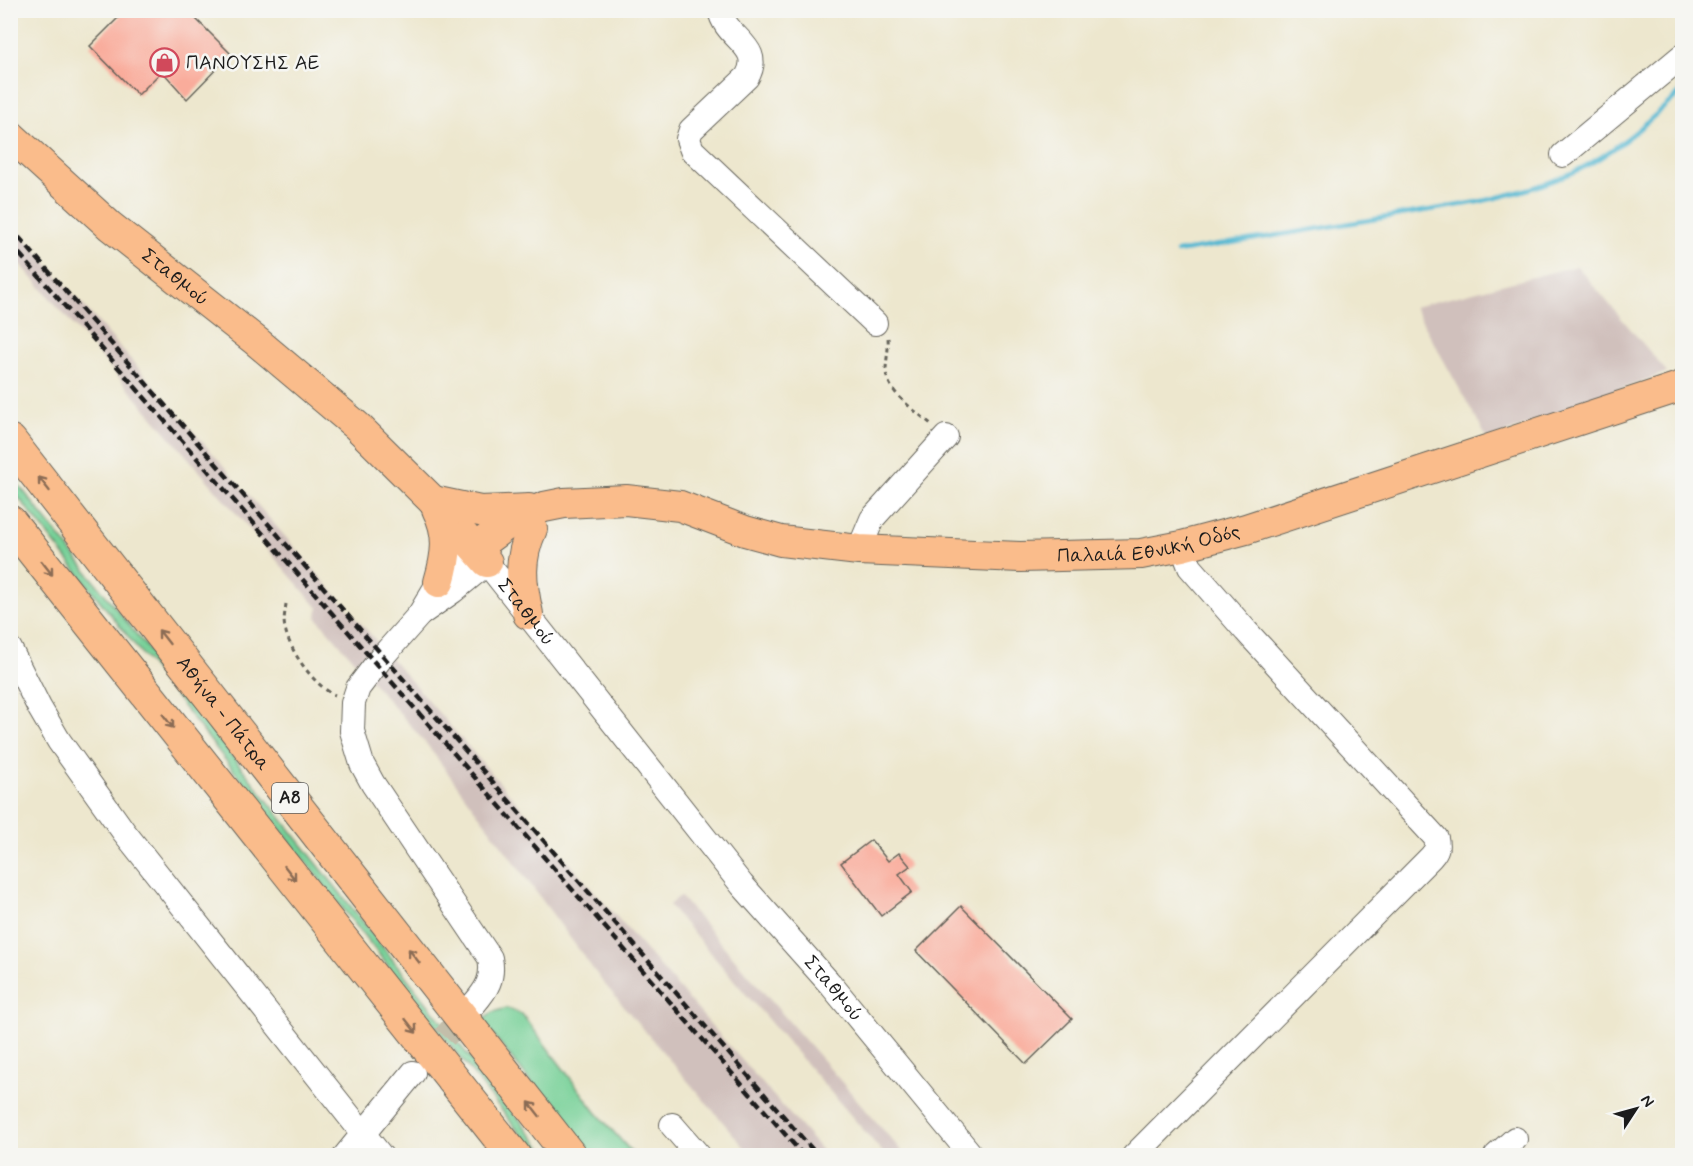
<svg xmlns="http://www.w3.org/2000/svg" width="1693" height="1166" viewBox="0 0 1693 1166" font-family="Mynerve,sans-serif">
<style>
.industrial{fill:#d0c0bc}
.green{fill:#76d097;stroke:#49765a;stroke-width:1.5}
.lines{fill:none;stroke-linecap:round;stroke-linejoin:round}
.stream{stroke:#53b8d2;stroke-width:4.5}
.building{fill:#f9ac9b}
.minor-tunnel{stroke:#c3beaa;stroke-width:24;stroke-dasharray:24 12;stroke-linecap:butt}
.minor-casing{stroke:#65635a;stroke-width:26}
.major-casing{stroke:#65635a;stroke-width:32}
.highway-casing{stroke:#65635a;stroke-width:35}
.path{stroke:#65635a;stroke-width:3;stroke-dasharray:4.5 4.5;stroke-linecap:butt}
.minor{stroke:#fff;stroke-width:24}
.major{stroke:#fabc8b;stroke-width:30}
.highway{stroke:#fabc8b;stroke-width:33}
.rail{stroke:#1c1c1c;stroke-width:4.5;stroke-dasharray:9 4.5;stroke-linecap:butt}
.oneway{stroke:#8b6c54}
.labels{text-anchor:middle;dominant-baseline:central;stroke-width:5;stroke-linejoin:round;paint-order:stroke}
.shield{fill:#f6f6f2;stroke:#5d5d5c;stroke-width:1.5}
.shield-label{font-size:18px;font-weight:bold;fill:#1c1c1c}
.poi-label{font-size:20px;fill:#1c1c1c;stroke:#f6f6f2;text-anchor:start}
.street-label{font-size:20px;fill:#1c1c1c;stroke:#f6f6f2}
</style>
<rect width="100%" height="100%" fill="#f6f6f2"/>
<filter id="ink" filterUnits="userSpaceOnUse"><feTurbulence type="fractalNoise" baseFrequency=".0167" numOctaves="2"/><feDisplacementMap in="SourceGraphic" scale="12" xChannelSelector="R" yChannelSelector="G"/><feConvolveMatrix kernelMatrix="1 2 1 2 8 2 1 2 1" color-interpolation-filters="sRGB"/></filter>
<filter id="wash" filterUnits="userSpaceOnUse"><feTurbulence type="fractalNoise" baseFrequency=".008" numOctaves="4" result="noise"/><feDisplacementMap in="SourceGraphic" scale="24" xChannelSelector="R" yChannelSelector="G"/><feGaussianBlur stdDeviation="1.35" result="paint"/><feColorMatrix in="noise" values="0 0 0 0 0 0 0 0 0 0 0 0 0 0 0 0 0 1.4 0 .05"/><feComposite in="paint" operator="in"/></filter>
<g filter="url(#wash)">
<rect width="100%" height="100%" fill="#ede7ce"/>
<g class="industrial">
<polygon points="10,221 724,1040 826,1155 751,1155 602,981 428,746 317,618 318,608 11,253"/>
<polygon points="1577,266 1667,372 1488,440 1414,307"/>
<polygon points="680,896 746,972 905,1155 885,1155 669,905"/>
</g>
<g class="green">
<polygon points="11,475 482,1073 548,1155 537,1155 11,488"/>
<polygon points="507,1008 522,1014 596,1112 634,1155 589,1155 482,1021 493,1012"/>
</g>
<g class="lines">
<path class="stream" d="M1177 252 1478 202C1508 195 1538 188 1567 175 1609 158 1649 121 1682 91"/>
</g>
<g id="blocks">
<g class="building">
<polygon points="126,10 187,10 231,54 187,99 162,71 138,95 90,46"/>
<polygon points="871,840 888,861 899,853 910,866 899,874 912,892 881,916 841,863"/>
<polygon points="961,906 1072,1019 1026,1064 916,951"/>
</g>
</g>
</g>
<g filter="url(#ink)">
<use href="#blocks" fill-opacity="0" stroke="#65635a" stroke-width="1.5"/>
<g class="lines">
<polyline class="minor-tunnel" points="421,1064 471,1007"/>
<defs>
<g id="minor">
<path d="M720 10C725 39 765 46 747 77L691 130 688 139 692 150 875 323"/>
<polyline points="1563,155 1682,56"/>
<polyline points="859,550 872,519 946,437"/>
<path id="s1" d="M420 614 453 591 487 563 742 885 832 986 972 1156"/>
<polyline points="10,649 39,707 59,741 124,832 381,1156"/>
<path d="M474 1004C487 989 494 978 490 958L373 784 362 764 352 731 353 703 358 688 381 658 420 614 439 582 475 548"/>
<polyline points="672,1125 699,1156"/>
<polyline points="345,1156 413,1073"/>
<path d="M1134 1156 1431 857C1437 850 1438 847 1436 838L1246 631 1190 567 1182 546"/>
<polyline points="1496,1156 1515,1139"/>
</g>
<g id="major">
<path id="s2" d="M10 135 110 226 256 341 357 426 433 501 487 562"/>
<polyline points="433,501 480,511 529,509"/>
<path d="M437 509C450 534 447 555 439 582"/>
<path id="s3" d="M475 548 513 520 544 507 564 503 626 500 680 506 745 531 781 541 859 550 1020 557 1141 554 1182 546 1246 529 1682 386"/>
<path d="M528 614C521 582 518 560 532 529"/>
</g>
<g id="highway">
<path id="s4" d="M10 441 570 1156"/>
<polyline points="10,522 514,1156"/>
</g>
</defs>
<use href="#minor" class="minor-casing"/>
<use href="#major" class="major-casing"/>
<use href="#highway" class="highway-casing"/>
<g class="path">
<path d="M888 338C889 349 886 360 886 371 887 393 916 411 931 424"/>
<path d="M286 604C285 612 283 621 285 628 289 650 314 686 335 695"/>
</g>
<use href="#minor" class="minor"/>
<use href="#major" class="major"/>
<use href="#highway" class="highway"/>
<g class="rail">
<polyline points="10,227 818,1156"/>
<polyline points="10,243 804,1156"/>
</g>
</g>
<defs><path id="oneway-shaft" d="M-6 0H5M1.5-3L5.5 0L1.5 3" fill="none" stroke-width="1.6" stroke-linecap="round" stroke-linejoin="round" transform="scale(1.5)"/></defs>
<g class="oneway">
<use href="#oneway-shaft" transform="translate(44 484) rotate(-128)"/>
<use href="#oneway-shaft" transform="translate(47 568) rotate(52)"/>
<use href="#oneway-shaft" transform="translate(164 637) rotate(-128)"/>
<use href="#oneway-shaft" transform="translate(168 721) rotate(52)"/>
<use href="#oneway-shaft" transform="translate(290 873) rotate(52)"/>
<use href="#oneway-shaft" transform="translate(414 956) rotate(-128)"/>
<use href="#oneway-shaft" transform="translate(411 1026) rotate(52)"/>
<use href="#oneway-shaft" transform="translate(534 1109) rotate(-128)"/>
</g>
</g>
<defs>
<symbol id="shop-ring" viewBox="-11 -11 22 22"><circle r="9.5" fill="#f6f6f2" stroke="#d1495b" stroke-width="1.5"/><path d="M-5-2.5h2.3a2.7 3.5 0 0 1 5.4 0H5L5.5 6h-11ZM-1.5-2.5h3a1.5 2.3 0 0 0-3 0Z" fill="#d1495b"/></symbol>
</defs>
<g fill-rule="evenodd">
<use href="#shop-ring" x="148" y="46" width="33" height="33"/>
</g>
<g class="labels">
<rect class="shield" x="272" y="783" width="36" height="30" rx="4.5"/>
<g class="shield-label">
<text x="290" y="798">Α8</text>
</g>
<g class="poi-label">
<text x="186" y="63">ΠΑΝΟΥΣΗΣ ΑΕ</text>
</g>
<g class="street-label">
<text stroke="none"><textPath href="#s2" startOffset="218">Σταθμού</textPath></text>
<text stroke="none"><textPath href="#s3" startOffset="694">Παλαιά Εθνική Οδός</textPath></text>
<text stroke="none"><textPath href="#s1" startOffset="147">Σταθμού</textPath></text>
<text stroke="none"><textPath href="#s4" startOffset="346">Αθήνα - Πάτρα</textPath></text>
<text stroke="none"><textPath href="#s1" startOffset="633">Σταθμού</textPath></text>
</g>
</g>
<rect width="1693" height="1166" fill="none" stroke="#f6f6f2" stroke-width="36"/>
<g transform="translate(1636 1109) rotate(54)" stroke="#f6f6f2" stroke-width="4.5" paint-order="stroke">
<path d="M0-4.5L10 22L0 15L-10 22Z" fill="#1c1c1c"/>
<text y="-9" font-size="16" font-weight="bold" text-anchor="middle" fill="#1c1c1c">N</text>
</g>
</svg>
